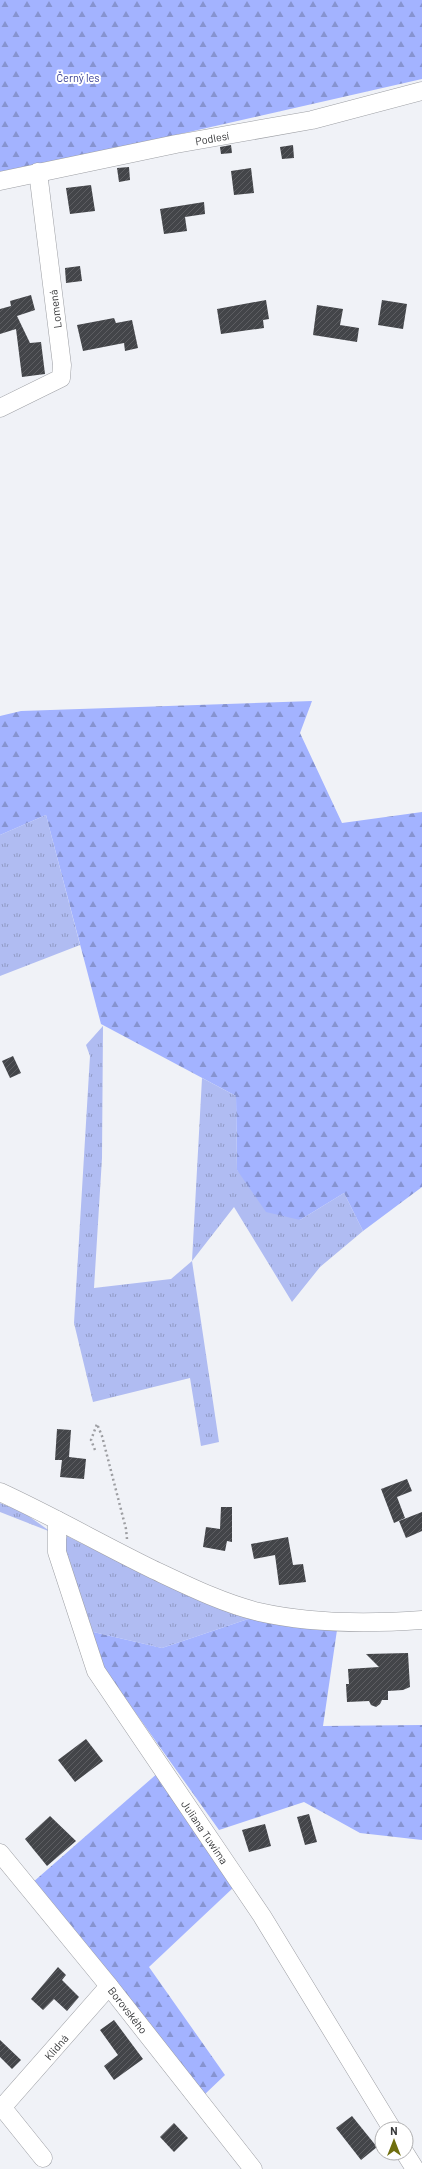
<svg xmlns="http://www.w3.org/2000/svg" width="422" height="2169" viewBox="0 0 422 2169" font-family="Barlow,sans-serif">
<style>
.grass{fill:url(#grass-tufts)}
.forest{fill:url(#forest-firs)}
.building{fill:url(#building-hatch)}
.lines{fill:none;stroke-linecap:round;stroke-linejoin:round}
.minor-casing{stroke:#9d9fa4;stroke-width:19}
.path{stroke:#9d9ea2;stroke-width:2.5;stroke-dasharray:2 3;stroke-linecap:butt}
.minor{stroke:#fff;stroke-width:18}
.labels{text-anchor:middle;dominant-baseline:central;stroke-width:4;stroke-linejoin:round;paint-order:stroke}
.park-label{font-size:11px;fill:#363d93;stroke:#fff}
.street-label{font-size:11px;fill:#393a3c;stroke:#fff}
</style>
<defs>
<pattern id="grass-tufts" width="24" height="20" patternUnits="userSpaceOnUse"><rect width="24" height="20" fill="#b0bcf2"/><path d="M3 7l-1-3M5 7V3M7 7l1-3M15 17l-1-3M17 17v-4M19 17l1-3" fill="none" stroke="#909ac5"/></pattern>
<pattern id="forest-firs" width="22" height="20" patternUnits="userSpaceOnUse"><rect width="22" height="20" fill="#a3b3ff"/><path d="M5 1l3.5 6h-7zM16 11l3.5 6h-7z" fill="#8693d0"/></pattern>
<pattern id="building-hatch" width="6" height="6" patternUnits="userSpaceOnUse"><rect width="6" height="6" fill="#434549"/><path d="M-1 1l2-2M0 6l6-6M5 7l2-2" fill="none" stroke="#5d5e62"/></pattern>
</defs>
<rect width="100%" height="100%" fill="#f0f2f7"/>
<g class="grass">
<polygon points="46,815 80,945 0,976 0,835"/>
<polygon points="103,1026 102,1158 94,1288 171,1279 192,1261 202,1078 236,1096 237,1170 300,1220 344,1193 363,1231 320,1267 292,1302 234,1207 192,1261 219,1442 201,1446 190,1378 93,1402 74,1323 90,1056 86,1045"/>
<polygon points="0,1503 23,1512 51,1532 0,1512"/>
<polygon points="67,1536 163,1584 251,1618 162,1648 89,1631 63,1550"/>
</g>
<g class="forest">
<polygon points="0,0 422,0 422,79 0,175"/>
<polygon points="312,701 300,733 342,823 422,812 422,1187 363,1231 344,1193 300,1220 266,1212 237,1170 236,1096 101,1024 46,815 0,835 0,716 21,711"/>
<polygon points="251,1618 337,1630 323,1726 422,1725 422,1840 360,1833 304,1802 219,1830 100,1663 89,1631 162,1648"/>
<polygon points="159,1772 234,1887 149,1967 225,2075 204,2095 32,1883"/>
</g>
<g class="building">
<polygon points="231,145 232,153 221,154 220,147"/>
<polygon points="293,145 294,158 282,159 280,147"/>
<polygon points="129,167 130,180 119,182 117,168"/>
<polygon points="251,168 254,193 234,195 231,171"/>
<polygon points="91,185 95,211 70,214 66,188"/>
<polygon points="204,202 205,214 185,217 187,231 164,234 160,209"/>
<polygon points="80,266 82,281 66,283 65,268"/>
<polygon points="31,295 35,310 17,316 30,343 41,342 45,374 22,377 16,329 0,334 0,309 11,306 10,301"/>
<polygon points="266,300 269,319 263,320 264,328 221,334 217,309"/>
<polygon points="382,300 407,304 403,329 378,325"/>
<polygon points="317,305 343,309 340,325 359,328 357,342 313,335"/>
<polygon points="114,318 116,323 132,320 138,348 125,351 124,343 83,351 77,325"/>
<polygon points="13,1056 21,1073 10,1078 2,1061"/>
<polygon points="57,1429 71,1430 69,1457 86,1459 84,1479 60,1477 62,1460 55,1460"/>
<polygon points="407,1479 412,1491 397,1497 405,1518 394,1523 381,1489"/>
<polygon points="221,1507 232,1507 232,1542 227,1541 225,1551 203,1547 206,1527 220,1529"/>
<polygon points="422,1512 422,1531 406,1538 399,1521"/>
<polygon points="288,1537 293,1565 303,1564 306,1582 279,1585 275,1555 254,1559 251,1544"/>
<polygon points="408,1653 410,1687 403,1690 388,1691 388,1700 382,1700 380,1704 376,1707 371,1705 369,1701 347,1702 346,1684 349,1684 348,1669 379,1667 366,1654"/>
<polygon points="86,1739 103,1761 75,1782 58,1760"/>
<polygon points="309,1814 317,1842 305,1845 297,1817"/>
<polygon points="50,1816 76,1841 47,1866 25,1839"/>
<polygon points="265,1824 271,1846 249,1852 242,1830"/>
<polygon points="58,1967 66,1975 62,1980 79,1997 67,2011 54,1999 43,2010 31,1999"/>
<polygon points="114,2020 143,2059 114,2080 104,2066 118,2055 100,2030"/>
<polygon points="0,2040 21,2060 12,2069 0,2057"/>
<polygon points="352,2116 377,2147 361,2160 336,2128"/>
<polygon points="174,2123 188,2138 174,2152 160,2137"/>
</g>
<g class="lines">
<defs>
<g id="minor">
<polyline points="0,181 176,144 312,120 422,91"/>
<polyline points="0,408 61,378 62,365 38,172"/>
<path d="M0 1492C52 1516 101 1544 152 1569 186 1585 222 1603 259 1612 312 1624 368 1624 422 1620"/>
<polyline points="57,1520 57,1552 96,1671 262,1916 392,2129"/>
<polyline points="0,1853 109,1986 253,2169"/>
<polyline points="2,2107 43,2158"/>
<polyline points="0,2110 109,1986"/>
<polyline points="405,2153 415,2169"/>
</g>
</defs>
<use href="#minor" class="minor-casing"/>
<polyline class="path" points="95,1450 91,1440 97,1424 102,1436 126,1529 127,1539"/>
<use href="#minor" class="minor"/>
</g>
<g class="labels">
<g class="park-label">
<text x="78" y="77">Černý les</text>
</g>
<g class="street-label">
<text transform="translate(212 138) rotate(-10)">Podlesí</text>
<text transform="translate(55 309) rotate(-97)">Lomená</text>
<text transform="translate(205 1832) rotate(56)">Juliana Tuwima</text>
<text transform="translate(128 2010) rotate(52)">Borovského</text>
<text transform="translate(56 2047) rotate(-49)">Klidná</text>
</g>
</g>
<g transform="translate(394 2141)"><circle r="19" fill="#ffffff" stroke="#b0b0b1"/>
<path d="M0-3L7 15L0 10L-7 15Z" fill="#6f6e0e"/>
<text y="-6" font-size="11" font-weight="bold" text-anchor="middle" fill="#393a3c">N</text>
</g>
</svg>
